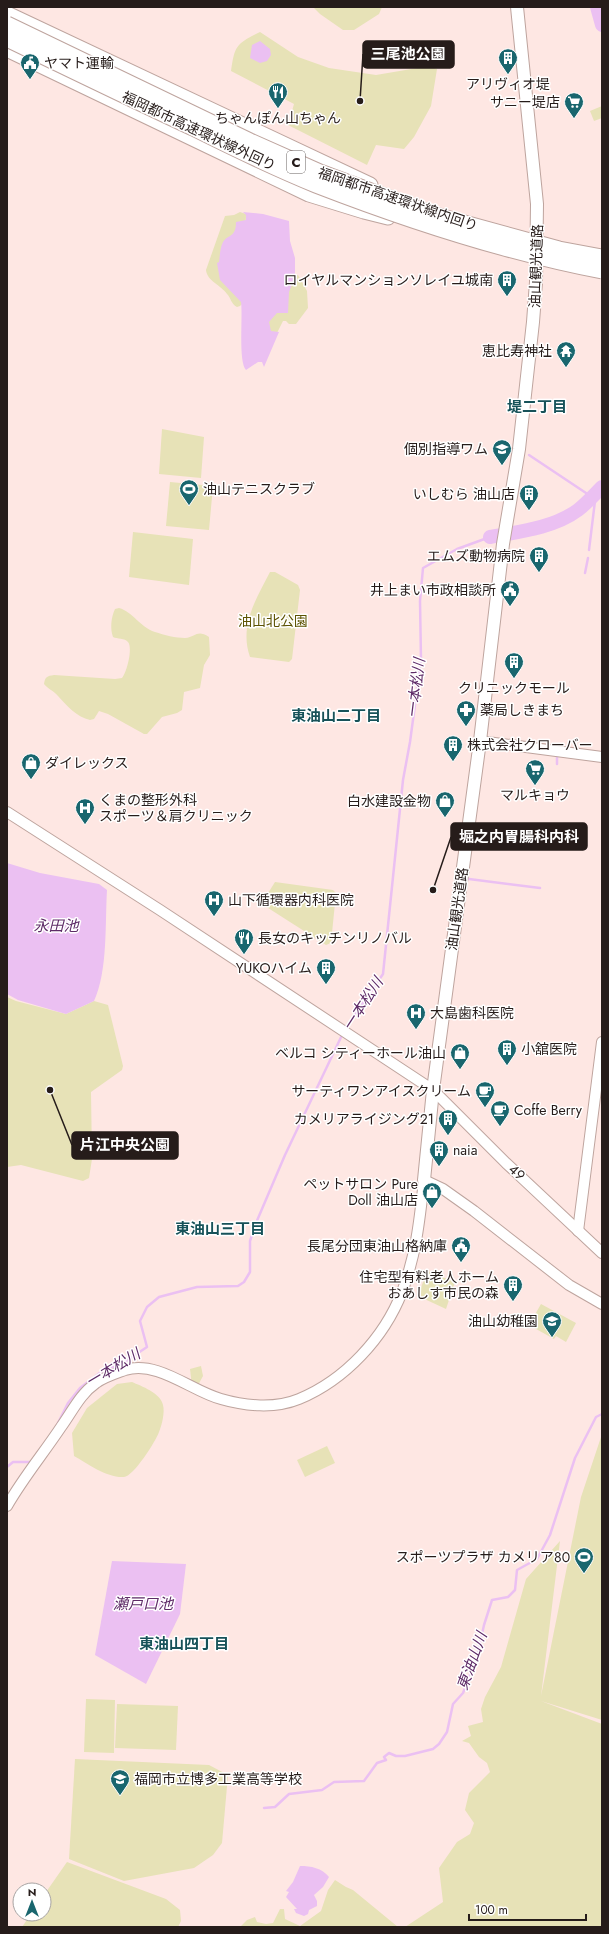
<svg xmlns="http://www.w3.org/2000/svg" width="609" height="1934" viewBox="0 0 609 1934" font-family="Jost,'Noto Sans JP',sans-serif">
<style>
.green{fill:#e7e2b7}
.water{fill:#ebc0f2}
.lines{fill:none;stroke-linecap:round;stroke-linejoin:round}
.stream{stroke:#ebc0f2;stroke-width:2.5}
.river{stroke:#ebc0f2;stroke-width:14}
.tertiary-casing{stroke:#bea49e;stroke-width:12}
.secondary-casing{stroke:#bea49e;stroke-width:14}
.motorway-casing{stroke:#bea49e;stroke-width:17}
.tertiary{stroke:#fff;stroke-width:10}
.secondary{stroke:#fff;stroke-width:12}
.motorway{stroke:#fff;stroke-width:15}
.motorway-bridge-casing{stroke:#bea49e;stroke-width:17;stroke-linecap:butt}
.motorway-bridge{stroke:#fff;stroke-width:15}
.labels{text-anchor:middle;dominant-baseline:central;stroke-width:3;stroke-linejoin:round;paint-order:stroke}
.shield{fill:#fff;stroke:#67605f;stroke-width:1}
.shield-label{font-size:13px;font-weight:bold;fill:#261c1a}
.poi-label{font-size:14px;fill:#261c1a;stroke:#fff;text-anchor:end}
.street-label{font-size:14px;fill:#261c1a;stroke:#fff}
.park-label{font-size:14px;fill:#5d5303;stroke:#fff}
.neighbourhood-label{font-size:15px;font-weight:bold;fill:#175259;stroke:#fff}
.water-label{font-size:15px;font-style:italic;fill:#5e2b67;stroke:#fff}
.leader{fill:none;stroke:#261c1a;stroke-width:1.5}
.callout-dot{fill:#261c1a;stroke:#fff;stroke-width:1.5}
.callout{fill:#261c1a;stroke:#261c1a;stroke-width:1.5}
.callout-label{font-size:15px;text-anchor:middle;font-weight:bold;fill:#fff}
</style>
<rect width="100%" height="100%" fill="#fee7e3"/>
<g class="green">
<polygon points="313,7 382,7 379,14 354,30 343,30 320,14"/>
<path d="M260 32 298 57 329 68 376 75 429 66 437 69 431 106 414 137 404 149 376 145 367 165 288 125 294 104 231 71C235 45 236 44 260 32Z"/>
<polygon points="602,106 602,118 594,121 590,111"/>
<path d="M240 212 246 214 243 303 240 306 237 307C231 304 231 298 227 294 221 285 207 281 206 270L225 216 234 215Z"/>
<polygon points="298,275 307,291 308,308 296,324 289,324 286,321 283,321 275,337 269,332 267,323 292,277"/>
<polygon points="162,429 204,437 201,478 159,474"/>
<polygon points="170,482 213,486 209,530 166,526"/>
<polygon points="133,532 193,539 189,585 129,577"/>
<path d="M270 572H275L298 585 300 590 292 659 289 662 250 657C239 626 256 599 270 572Z"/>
<path d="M119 608C133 612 140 627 155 632 164 635 176 638 185 638 196 637 197 629 209 637L210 655 204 665 200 688 184 692 182 710 177 713 162 717 147 734H144L108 714 99 711 94 719 90 720C77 717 67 706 58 696 54 691 48 689 44 684 45 677 47 676 54 675L115 679 122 678C127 672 133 648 128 642 125 638 117 639 113 637 110 629 111 617 115 609Z"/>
<polygon points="275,882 333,890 336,893 331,943 326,945 265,906 265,898"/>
<polygon points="7,997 16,1001 66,1014 94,1001 108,1005 123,1066 122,1070 91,1092 92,1159 89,1178 83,1181 21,1165 7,1167"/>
<polygon points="427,1271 455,1282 446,1309 418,1296"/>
<polygon points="541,1304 576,1323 566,1342 556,1336 554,1339 529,1325"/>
<polygon points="201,1366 203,1376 197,1387 192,1386 190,1369"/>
<path d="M132 1382C141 1386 161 1393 163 1405 165 1412 162 1425 159 1432 156 1441 133 1477 124 1477 107 1478 88 1464 74 1456L72 1433 87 1408 117 1384Z"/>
<polygon points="602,1434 602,1720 541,1701 602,1724 602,1927 405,1927 443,1902 439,1868 457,1842 470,1834 474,1823 465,1810 469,1793 490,1772 487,1763 479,1757 469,1743 462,1741 471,1736 468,1726 483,1722 481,1709 485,1697 501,1667 526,1579 560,1541 541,1696 581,1497"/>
<polygon points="327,1446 335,1463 305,1477 297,1460"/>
<polygon points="86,1699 115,1700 114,1753 84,1752"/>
<polygon points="117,1704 178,1706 176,1750 115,1748"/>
<polygon points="75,1759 209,1765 228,1775 222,1843 213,1855 194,1868 124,1881 69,1859"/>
<polygon points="67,1862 166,1899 180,1910 181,1921 178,1927 22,1927 31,1914 44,1914 44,1895"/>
<polygon points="335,1880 346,1887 353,1890 398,1927 240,1927 247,1920 255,1917 257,1922 266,1924 273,1923 280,1909 284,1909 285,1919 300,1926 321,1911 328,1890"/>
</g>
<g class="water">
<polygon points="260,41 270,49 271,55 267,61 260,63 250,58 252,45"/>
<path d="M243 212 263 214 289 221 290 241 295 258V277L289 292 288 313H277L269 322 271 331 279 332 264 367 262 362H258L246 370C238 361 243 316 241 302L220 280 217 263 219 262C220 255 220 248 223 242 228 234 236 238 236 222L246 220V215Z"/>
<path d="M7 863 40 873 99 884 107 890C105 923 108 971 94 1001L66 1014 18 1000 7 994Z"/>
<polygon points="112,1561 186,1564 180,1614 146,1684 95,1655"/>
<path d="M300 1866C311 1866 322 1868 329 1877L323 1887 314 1895 317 1901V1906L309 1910 308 1914 304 1916 296 1913 294 1909H297L286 1897 289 1892 286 1891 293 1882Z"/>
</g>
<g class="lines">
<g class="stream">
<polyline points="529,455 592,497"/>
<polyline points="589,550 595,501 592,497"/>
<polyline points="585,573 588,558"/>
<polyline points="557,764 557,757"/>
<polyline points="469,879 540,888"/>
<polyline points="345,1029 383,974 403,780 410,742 421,660 420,601 423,568 457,549 490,537"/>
<polyline points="57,1425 68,1403 80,1388 101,1372 123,1363 147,1347 140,1321 147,1307 159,1297 197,1287 238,1286 244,1282 250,1272 250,1241 256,1223 285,1155 343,1033"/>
<polyline points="7,1467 13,1462 31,1462"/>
<polyline points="264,1808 275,1807 289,1794 322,1790 334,1782 364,1781 377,1763 386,1760 384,1757 389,1753 396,1756 405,1756 433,1749 439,1744 447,1732 453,1704 463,1693 477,1657 484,1625 492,1600 508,1597 515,1590 517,1570 537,1559 550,1535 575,1458 596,1417 602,1414"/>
</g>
<g class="river">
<polyline points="597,7 602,25"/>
<path d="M490 537C518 532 554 528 578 510 586 504 594 495 602 487"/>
</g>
<defs>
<g id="tertiary">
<polyline points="480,741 602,757"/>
<polyline points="7,812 160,910 433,1090 506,1163 602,1253"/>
<polyline points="578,1231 602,1042"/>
<path d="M7 1506C23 1478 43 1454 61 1427 72 1412 80 1394 96 1383 104 1377 117 1373 125 1370 158 1360 191 1391 221 1399 245 1406 275 1409 299 1399 345 1380 384 1338 402 1292 416 1256 420 1217 424 1180L443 1189 474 1211 569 1285 602 1304"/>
</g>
<polyline id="secondary" points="424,1180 433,1090 480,741 503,544 519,449 533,322 536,282 537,204 517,7"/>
<g id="motorway">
<polyline points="7,14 370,185"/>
<polyline points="7,49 309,194 364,211 388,217"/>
</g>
</defs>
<use href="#tertiary" class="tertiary-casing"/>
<use href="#secondary" class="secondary-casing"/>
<use href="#motorway" class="motorway-casing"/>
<use href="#tertiary" class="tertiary"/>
<use href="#secondary" class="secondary"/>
<use href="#motorway" class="motorway"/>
<defs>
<g id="motorway-bridge">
<polyline points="7,24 250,141 320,172 435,215 559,249 602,257"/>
<path d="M7 39C69 69 131 99 193 128 233 148 274 168 316 185 409 221 503 252 602 271"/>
</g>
</defs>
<use href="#motorway-bridge" class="motorway-bridge-casing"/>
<use href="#motorway-bridge" class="motorway-bridge"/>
</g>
<defs>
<symbol id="building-pin" viewBox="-11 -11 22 30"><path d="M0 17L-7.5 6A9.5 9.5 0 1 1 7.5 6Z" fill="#19666e" stroke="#fff"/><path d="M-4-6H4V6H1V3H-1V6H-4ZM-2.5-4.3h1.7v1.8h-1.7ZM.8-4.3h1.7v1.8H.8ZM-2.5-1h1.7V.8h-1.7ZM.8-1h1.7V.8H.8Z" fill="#fff"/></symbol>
<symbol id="civic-pin" viewBox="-11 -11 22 30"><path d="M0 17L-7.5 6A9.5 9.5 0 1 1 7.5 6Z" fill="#19666e" stroke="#fff"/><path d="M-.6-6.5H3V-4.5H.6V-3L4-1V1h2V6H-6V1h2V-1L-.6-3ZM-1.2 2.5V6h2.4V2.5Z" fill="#fff"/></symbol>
<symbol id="restaurant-pin" viewBox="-11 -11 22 30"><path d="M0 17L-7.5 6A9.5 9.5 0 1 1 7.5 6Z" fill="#19666e" stroke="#fff"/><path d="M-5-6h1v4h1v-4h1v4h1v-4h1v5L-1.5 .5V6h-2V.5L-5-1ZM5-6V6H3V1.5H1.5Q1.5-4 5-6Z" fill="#fff"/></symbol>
<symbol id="supermarket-pin" viewBox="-11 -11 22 30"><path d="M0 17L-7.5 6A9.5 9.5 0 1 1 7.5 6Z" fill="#19666e" stroke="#fff"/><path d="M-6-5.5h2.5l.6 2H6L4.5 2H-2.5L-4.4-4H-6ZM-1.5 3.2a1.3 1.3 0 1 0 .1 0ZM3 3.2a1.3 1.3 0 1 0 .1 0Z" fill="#fff"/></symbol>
<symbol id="temple-pin" viewBox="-11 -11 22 30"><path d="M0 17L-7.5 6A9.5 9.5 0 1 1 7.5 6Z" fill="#19666e" stroke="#fff"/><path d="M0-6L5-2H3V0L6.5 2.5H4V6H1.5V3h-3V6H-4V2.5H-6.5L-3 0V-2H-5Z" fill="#fff"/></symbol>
<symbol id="school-pin" viewBox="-11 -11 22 30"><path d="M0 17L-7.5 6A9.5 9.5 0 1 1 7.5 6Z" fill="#19666e" stroke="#fff"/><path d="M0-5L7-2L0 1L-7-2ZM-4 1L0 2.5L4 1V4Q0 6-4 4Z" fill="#fff"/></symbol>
<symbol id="stadium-pin" viewBox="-11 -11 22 30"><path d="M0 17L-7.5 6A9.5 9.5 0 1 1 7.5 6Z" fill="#19666e" stroke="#fff"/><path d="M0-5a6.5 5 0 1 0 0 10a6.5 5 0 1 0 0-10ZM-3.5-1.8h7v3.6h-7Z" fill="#fff"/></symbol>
<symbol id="pharmacy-pin" viewBox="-11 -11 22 30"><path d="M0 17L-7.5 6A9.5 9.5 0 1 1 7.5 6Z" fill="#19666e" stroke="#fff"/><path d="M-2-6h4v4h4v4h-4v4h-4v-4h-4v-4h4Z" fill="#fff"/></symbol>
<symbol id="shop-pin" viewBox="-11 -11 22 30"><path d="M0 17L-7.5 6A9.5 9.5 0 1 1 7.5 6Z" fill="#19666e" stroke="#fff"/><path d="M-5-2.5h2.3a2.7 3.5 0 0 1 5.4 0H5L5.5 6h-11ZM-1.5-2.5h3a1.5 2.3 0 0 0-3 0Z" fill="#fff"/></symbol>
<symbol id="hospital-pin" viewBox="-11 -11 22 30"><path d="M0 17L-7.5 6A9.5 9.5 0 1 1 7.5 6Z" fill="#19666e" stroke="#fff"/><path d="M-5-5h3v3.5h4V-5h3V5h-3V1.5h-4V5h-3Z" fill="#fff"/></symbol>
<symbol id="cafe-pin" viewBox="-11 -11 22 30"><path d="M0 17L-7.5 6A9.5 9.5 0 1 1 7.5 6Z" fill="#19666e" stroke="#fff"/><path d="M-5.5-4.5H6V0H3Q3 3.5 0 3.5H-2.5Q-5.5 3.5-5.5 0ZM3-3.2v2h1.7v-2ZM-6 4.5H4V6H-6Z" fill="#fff"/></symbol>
</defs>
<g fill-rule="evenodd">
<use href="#building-pin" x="497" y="47" width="22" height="30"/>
<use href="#civic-pin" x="19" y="52" width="22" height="30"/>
<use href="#restaurant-pin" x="267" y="81" width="22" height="30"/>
<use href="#supermarket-pin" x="563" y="91" width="22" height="30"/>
<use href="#building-pin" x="496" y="269" width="22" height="30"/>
<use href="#temple-pin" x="555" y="340" width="22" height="30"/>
<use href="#school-pin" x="491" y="438" width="22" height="30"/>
<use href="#stadium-pin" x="178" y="478" width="22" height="30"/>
<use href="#building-pin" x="518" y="483" width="22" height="30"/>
<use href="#building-pin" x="528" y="545" width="22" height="30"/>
<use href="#civic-pin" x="499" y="579" width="22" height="30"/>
<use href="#building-pin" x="503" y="651" width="22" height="30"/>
<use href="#pharmacy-pin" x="455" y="699" width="22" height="30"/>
<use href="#building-pin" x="442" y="734" width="22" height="30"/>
<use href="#shop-pin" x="20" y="752" width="22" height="30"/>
<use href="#supermarket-pin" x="524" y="758" width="22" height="30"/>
<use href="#shop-pin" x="434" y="790" width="22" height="30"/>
<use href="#hospital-pin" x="74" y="797" width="22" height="30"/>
<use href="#hospital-pin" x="203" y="889" width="22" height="30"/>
<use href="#restaurant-pin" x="233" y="927" width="22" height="30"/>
<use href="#building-pin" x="315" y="957" width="22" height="30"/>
<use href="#hospital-pin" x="405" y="1002" width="22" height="30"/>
<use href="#building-pin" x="496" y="1038" width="22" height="30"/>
<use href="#shop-pin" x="449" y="1042" width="22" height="30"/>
<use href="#cafe-pin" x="474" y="1080" width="22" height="30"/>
<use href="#cafe-pin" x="489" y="1099" width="22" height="30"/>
<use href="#building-pin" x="437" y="1108" width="22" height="30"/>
<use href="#building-pin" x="428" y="1139" width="22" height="30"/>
<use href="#shop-pin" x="421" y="1181" width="22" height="30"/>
<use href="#civic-pin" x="450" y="1235" width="22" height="30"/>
<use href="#building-pin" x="502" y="1274" width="22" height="30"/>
<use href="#school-pin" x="541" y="1310" width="22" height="30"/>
<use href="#stadium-pin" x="573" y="1546" width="22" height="30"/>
<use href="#school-pin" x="109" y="1768" width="22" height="30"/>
</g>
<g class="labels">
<rect class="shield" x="287" y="151" width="18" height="22" rx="3"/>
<g class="shield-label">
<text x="296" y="162">C</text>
</g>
<g class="poi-label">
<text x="44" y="63" text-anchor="start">ヤマト運輸</text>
<text x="508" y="84" text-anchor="middle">アリヴィオ堤</text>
<text x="560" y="102">サニー堤店</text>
<text x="278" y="118" text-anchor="middle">ちゃんぽん山ちゃん</text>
<text x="493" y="280">ロイヤルマンションソレイユ城南</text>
<text x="552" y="351">恵比寿神社</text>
<text x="488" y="449">個別指導ワム</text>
<text x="203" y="489" text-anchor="start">油山テニスクラブ</text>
<text x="515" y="494">いしむら 油山店</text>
<text x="525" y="556">エムズ動物病院</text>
<text x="496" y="590">井上まい市政相談所</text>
<text x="514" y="688" text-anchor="middle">クリニックモール</text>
<text x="480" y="710" text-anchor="start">薬局しきまち</text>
<text x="467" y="745" text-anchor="start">株式会社クローバー</text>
<text x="45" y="763" text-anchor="start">ダイレックス</text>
<text x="535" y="795" text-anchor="middle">マルキョウ</text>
<text x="99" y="800" text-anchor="start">くまの整形外科<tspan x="99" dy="16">スポーツ＆肩クリニック</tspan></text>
<text x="431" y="801">白水建設金物</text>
<text x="228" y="900" text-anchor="start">山下循環器内科医院</text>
<text x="258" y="938" text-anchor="start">長女のキッチンリノバル</text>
<text x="312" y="968">YUKOハイム</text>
<text x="430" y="1013" text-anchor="start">大島歯科医院</text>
<text x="521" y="1049" text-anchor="start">小舘医院</text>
<text x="446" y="1053">ベルコ シティーホール油山</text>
<text x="471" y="1091">サーティワンアイスクリーム</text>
<text x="514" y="1110" text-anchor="start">Coffe Berry</text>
<text x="434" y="1119">カメリアライジング21</text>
<text x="453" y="1150" text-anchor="start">naia</text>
<text x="418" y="1184">ペットサロン Pure<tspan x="418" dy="16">Doll 油山店</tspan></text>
<text x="447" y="1246">長尾分団東油山格納庫</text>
<text x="499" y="1277">住宅型有料老人ホーム<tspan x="499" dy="16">おあしす市民の森</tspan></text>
<text x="538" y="1321">油山幼稚園</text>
<text x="570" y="1557">スポーツプラザ カメリア８０</text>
<text x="134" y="1779" text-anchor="start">福岡市立博多工業高等学校</text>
</g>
<g class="street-label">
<text transform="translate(199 131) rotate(25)">福岡都市高速環状線外回り</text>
<text transform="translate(398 199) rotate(19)">福岡都市高速環状線内回り</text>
<text transform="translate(536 266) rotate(-88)">油山観光道路</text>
<text transform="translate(457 909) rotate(-82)">油山観光道路</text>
<text transform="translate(517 1172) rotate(43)">49</text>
</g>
<g class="park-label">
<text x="273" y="621">油山北公園</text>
</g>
<g class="neighbourhood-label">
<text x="537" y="407">堤二丁目</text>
<text x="336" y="716">東油山二丁目</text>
<text x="220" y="1229">東油山三丁目</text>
<text x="184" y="1644">東油山四丁目</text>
</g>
<g class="water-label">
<text transform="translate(416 688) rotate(-83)">一本松川</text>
<text x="56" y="926">永田池</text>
<text transform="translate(363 1004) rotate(-57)">一本松川</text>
<text transform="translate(113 1368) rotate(-31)">一本松川</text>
<text x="143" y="1604">瀬戸口池</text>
<text transform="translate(472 1661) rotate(-70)">東油山川</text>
</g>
</g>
<path class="leader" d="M360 101L363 54M433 890L451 837M50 1090L72 1145"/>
<g class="callout-dot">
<circle cx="360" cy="101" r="4"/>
<circle cx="433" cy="890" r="4"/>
<circle cx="50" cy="1090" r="4"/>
</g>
<g class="callout">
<rect x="363" y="41" width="91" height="27" rx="4"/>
<rect x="451" y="823" width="136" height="27" rx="4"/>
<rect x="72" y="1132" width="106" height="27" rx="4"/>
</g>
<g class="callout-label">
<text x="408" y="59">三尾池公園</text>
<text x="519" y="842">堀之内胃腸科内科</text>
<text x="125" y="1150">片江中央公園</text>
</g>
<rect width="609" height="1934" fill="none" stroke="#261c1a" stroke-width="16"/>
<g transform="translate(32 1902)"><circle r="19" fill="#ffffff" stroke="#a8a4a3"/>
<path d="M0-3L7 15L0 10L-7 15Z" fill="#19666e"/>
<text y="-6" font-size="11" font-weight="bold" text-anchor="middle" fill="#261c1a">N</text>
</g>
<path d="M469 1914v6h117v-6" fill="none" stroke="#261c1a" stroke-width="2"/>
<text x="475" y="1914" font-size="12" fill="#261c1a" stroke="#ffffff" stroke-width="3" paint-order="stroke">100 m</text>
</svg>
